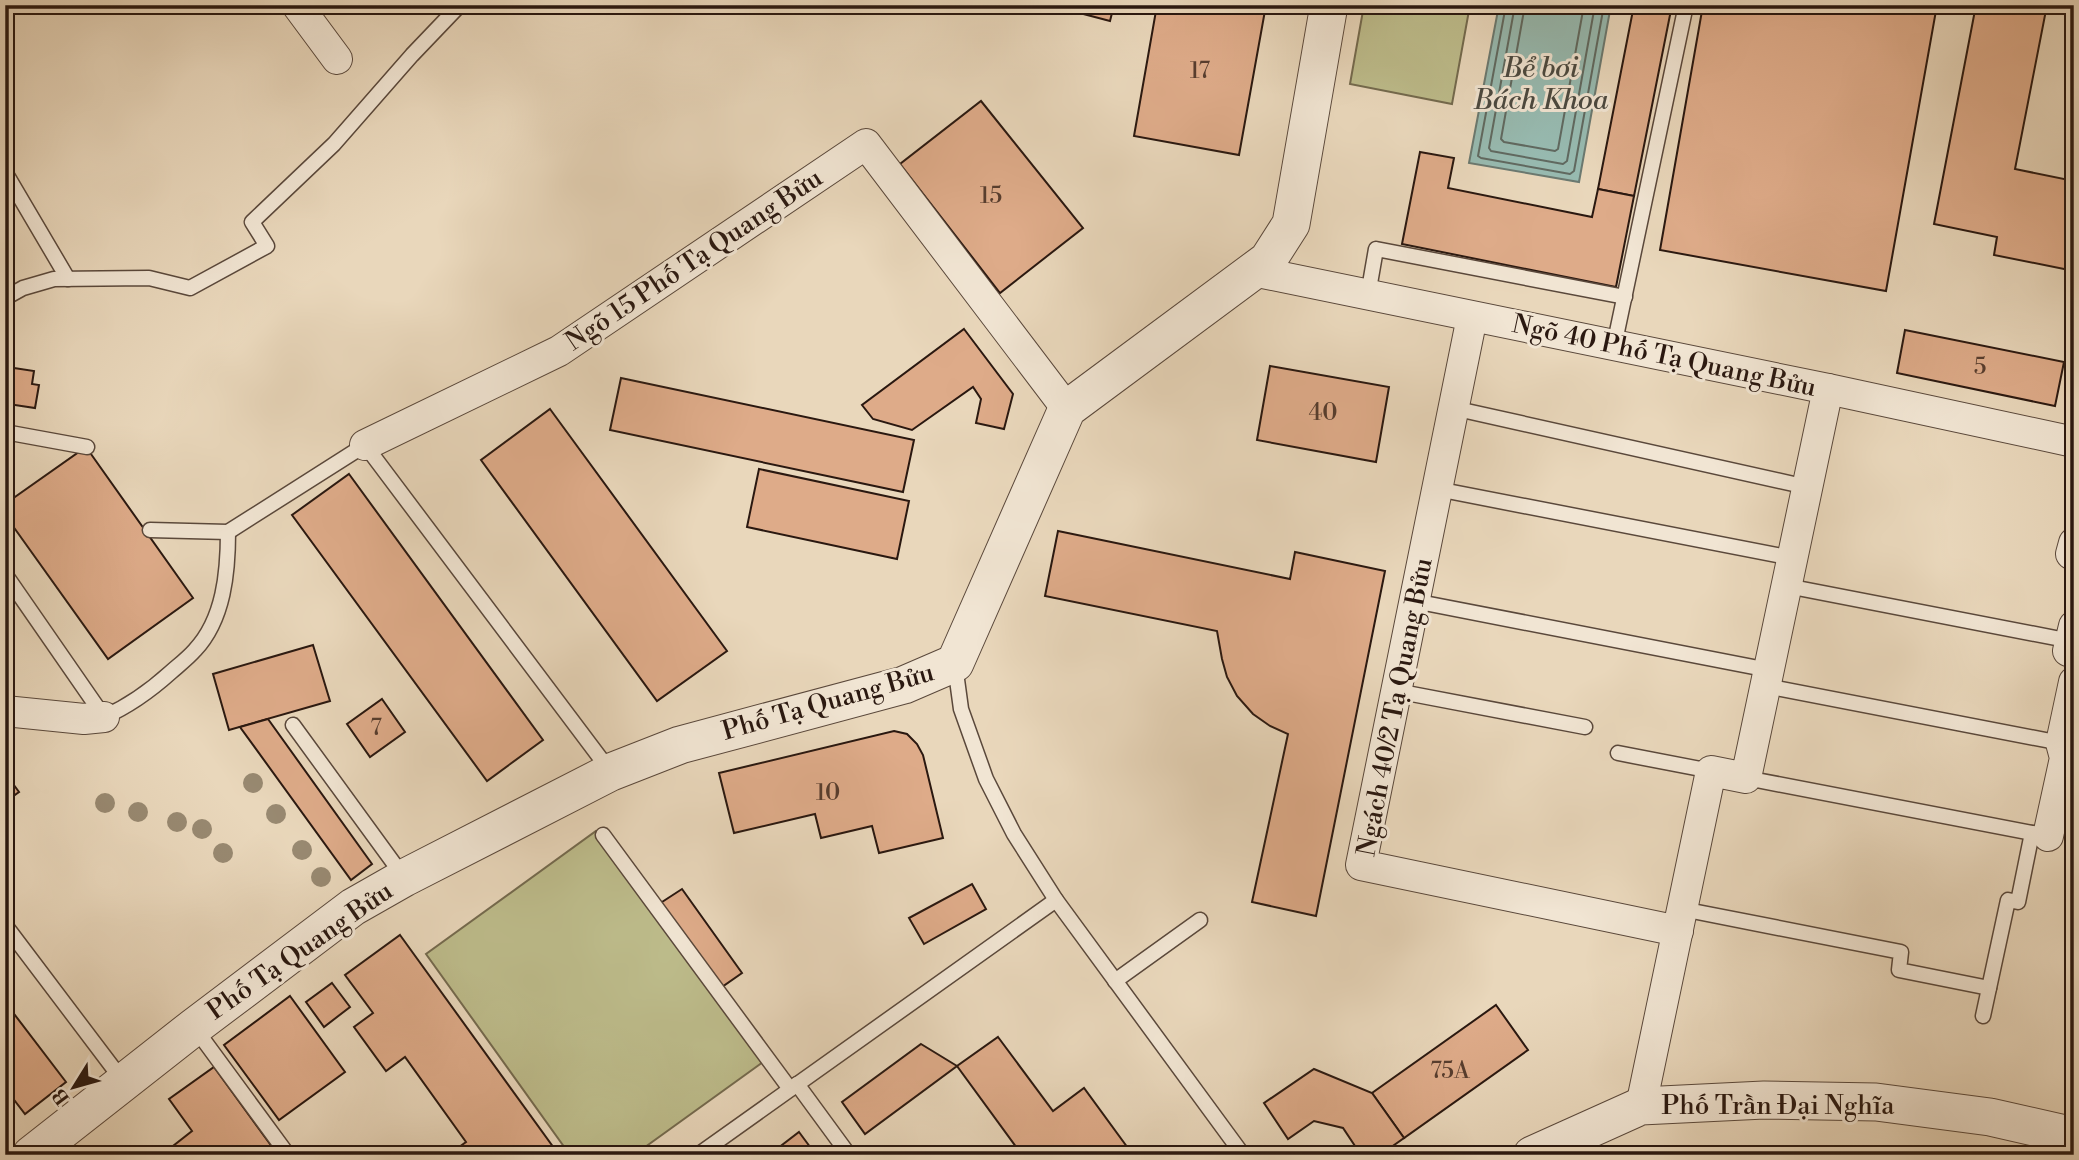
<svg xmlns="http://www.w3.org/2000/svg" width="2079" height="1160" viewBox="0 0 2079 1160" font-family="'Libre Bodoni',serif">
<style>
.green{fill:#bdbc8b;stroke:#746a4e;stroke-width:2}
.water{fill:#97bab0;stroke:#6b7970;stroke-width:2}
.lines{fill:none;stroke-linecap:round;stroke-linejoin:round}
.shore{stroke:#606960;stroke-width:2}
.building{fill:#deab89;stroke:#2a1810;stroke-width:2}
.service-casing{stroke:#5a483b;stroke-width:17}
.minor-casing{stroke:#5a483b;stroke-width:32}
.tertiary-casing{stroke:#5a483b;stroke-width:39}
.service{stroke:#f1e5d3;stroke-width:14}
.minor{stroke:#f1e5d3;stroke-width:30}
.tertiary{stroke:#f1e5d3;stroke-width:37}
.tree{fill:#988971}
.labels{text-anchor:middle;dominant-baseline:central;stroke-width:6;stroke-linejoin:round;paint-order:stroke}
.number-label{font-size:23px;fill:#573d2e}
.street-label{font-size:26px;fill:#2a1810;stroke:#f1e5d3}
.water-label{font-size:28px;font-style:italic;fill:#4b4940;stroke:#f1e5d3}
</style>
<rect width="100%" height="100%" fill="#e9d7bb"/>
<filter id="stains"><feTurbulence type="fractalNoise" baseFrequency=".00286" numOctaves="4"/><feColorMatrix values="0 0 0 0 .2 0 0 0 0 .09 0 0 0 0 .02 0 0 0 .5 -.17"/></filter>
<radialGradient id="worn" r=".72"><stop offset=".6" stop-color="#630" stop-opacity="0"/><stop offset="1" stop-color="#630" stop-opacity=".3"/></radialGradient>
<g class="green">
<polygon points="1364,5 1470,5 1452,104 1350,84"/>
<polygon points="596,831 763,1062 634,1155 570,1155 426,954"/>
</g>
<polygon class="water" points="1499,5 1611,5 1579,182 1469,163"/>
<g class="lines">
<g class="shore">
<polyline points="1506,5 1478,156 1481,158 1570,174 1574,171 1604,5"/>
<polyline points="1515,5 1489,148 1491,151 1563,164 1567,161 1595,5"/>
<polyline points="1525,5 1501,139 1504,142 1555,151 1558,149 1584,5"/>
</g>
</g>
<g class="building">
<polygon points="1049,5 1114,5 1110,21"/>
<polygon points="1157,5 1266,5 1239,155 1134,136"/>
<polygon points="1634,5 1672,5 1634,196 1598,189"/>
<polygon points="1703,5 1937,5 1886,291 1660,250"/>
<polygon points="1976,5 2047,5 2015,169 2074,181 2074,271 1994,255 1997,237 1934,224"/>
<polygon points="981,101 1083,228 1000,293 900,164"/>
<polygon points="1420,152 1454,158 1448,188 1592,217 1598,189 1634,196 1616,287 1402,244"/>
<polygon points="964,329 1013,394 1004,429 976,423 981,399 973,387 912,430 873,419 862,405"/>
<polygon points="1905,330 2064,362 2055,406 1897,373"/>
<polygon points="1270,366 1389,387 1376,462 1257,440"/>
<polygon points="14,368 34,371 32,384 39,385 35,408 8,404"/>
<polygon points="621,378 914,440 903,492 610,430"/>
<polygon points="550,409 727,651 657,701 481,460"/>
<polygon points="86,447 193,598 108,659 5,515 5,504"/>
<polygon points="759,469 909,501 897,559 747,527"/>
<polygon points="349,474 543,740 487,781 292,515"/>
<polygon points="1058,531 1290,579 1295,552 1385,571 1316,916 1252,902 1288,734 1270,726 1253,714 1237,696 1227,677 1222,659 1217,631 1045,596"/>
<polygon points="313,645 330,701 229,730 213,674"/>
<polygon points="382,699 405,732 370,757 347,724"/>
<polygon points="268,719 372,864 351,880 240,727"/>
<polygon points="894,731 907,734 917,744 923,755 943,838 879,853 872,826 821,838 815,814 734,833 719,773"/>
<polygon points="5,773 19,792 5,802"/>
<polygon points="972,884 986,909 924,944 909,918"/>
<polygon points="682,889 742,973 719,989 659,904"/>
<polygon points="400,935 559,1155 448,1155 466,1142 405,1057 386,1071 354,1027 373,1013 345,975"/>
<polygon points="332,983 350,1007 324,1027 306,1002"/>
<polygon points="290,996 345,1072 279,1120 224,1045"/>
<polygon points="5,1002 66,1082 25,1114 5,1088"/>
<polygon points="1496,1005 1528,1050 1404,1138 1372,1093"/>
<polygon points="998,1037 1053,1111 1084,1088 1133,1155 1069,1155 1067,1153 1065,1155 1022,1155 957,1066"/>
<polygon points="921,1044 957,1066 865,1134 842,1102"/>
<polygon points="214,1067 278,1155 179,1155 173,1146 192,1131 169,1099"/>
<polygon points="1314,1069 1372,1093 1404,1138 1380,1155 1361,1155 1343,1128 1314,1121 1288,1139 1264,1103"/>
<polygon points="799,1132 816,1155 769,1155"/>
</g>
<g class="lines">
<defs>
<g id="service">
<polyline points="5,172 68,279"/>
<polyline points="1368,295 1376,249 1625,297"/>
<polyline points="5,298 23,288 54,279 149,278 190,288 267,246 252,222 334,144 412,55 456,9"/>
<polyline points="1614,346 1686,5"/>
<polyline points="1453,408 1807,487"/>
<polyline points="5,432 87,447"/>
<polyline points="1437,489 1792,558"/>
<polyline points="150,530 228,532 365,445 610,771"/>
<path d="M5 574 104 717C129 706 151 690 171 672 179 665 188 658 195 650 224 619 228 572 228 532"/>
<polyline points="1787,586 2071,641"/>
<polyline points="1414,601 1769,670"/>
<polyline points="955,665 961,709 986,779 1014,834 1056,900 1243,1155"/>
<polyline points="1766,686 2061,743"/>
<polyline points="1396,691 1585,727"/>
<polyline points="293,725 403,876"/>
<polyline points="1618,753 1711,771"/>
<polyline points="1746,778 2048,836"/>
<polyline points="603,835 790,1089"/>
<polyline points="1682,909 1901,952 1899,970 1989,988"/>
<polyline points="5,925 123,1081"/>
<polyline points="1115,981 1200,920"/>
<polyline points="1983,1016 2008,900 2018,902 2032,833"/>
<polyline points="194,1027 288,1155"/>
<polyline points="797,1084 849,1155"/>
<polyline points="698,1155 1056,900"/>
</g>
<g id="minor">
<polyline points="297,5 337,59"/>
<polyline points="1253,271 1828,389 2074,442"/>
<polyline points="1472,317 1361,865 1678,931"/>
<polyline points="365,445 559,351 866,144 1067,409"/>
<polyline points="2074,543 2071,554 2074,555"/>
<polyline points="2074,626 2068,651 2074,653"/>
<polyline points="5,711 84,719 104,717"/>
<polyline points="2048,836 2065,758 2061,743 2074,682"/>
<polyline points="1641,1106 1711,771 1746,778 1828,389"/>
</g>
<g id="tertiary">
<polyline points="31,1155 194,1027 353,907 404,878 611,772 680,745 904,685 955,663 1067,409 1268,260 1291,224 1329,5"/>
<polyline points="1532,1155 1641,1106 1764,1100 1876,1102 1990,1117 2074,1136"/>
</g>
</defs>
<use href="#service" class="service-casing"/>
<use href="#minor" class="minor-casing"/>
<use href="#tertiary" class="tertiary-casing"/>
<use href="#service" class="service"/>
<use href="#minor" class="minor"/>
<use href="#tertiary" class="tertiary"/>
</g>
<g class="tree">
<circle cx="253" cy="783" r="10"/>
<circle cx="105" cy="803" r="10"/>
<circle cx="138" cy="812" r="10"/>
<circle cx="276" cy="814" r="10"/>
<circle cx="177" cy="822" r="10"/>
<circle cx="202" cy="829" r="10"/>
<circle cx="302" cy="850" r="10"/>
<circle cx="223" cy="853" r="10"/>
<circle cx="321" cy="877" r="10"/>
</g>
<g class="labels">
<g class="number-label">
<text x="1200" y="71">17</text>
<text x="991" y="196">15</text>
<text x="1980" y="367">5</text>
<text x="1323" y="413">40</text>
<text x="376" y="728">7</text>
<text x="828" y="793">10</text>
<text x="1450" y="1071">75A</text>
</g>
<g class="street-label">
<text transform="translate(694 260) rotate(-34)">Ngõ 15 Phố Tạ Quang Bửu</text>
<text transform="translate(1664 356) rotate(12)">Ngõ 40 Phố Tạ Quang Bửu</text>
<text transform="translate(828 702) rotate(-16)">Phố Tạ Quang Bửu</text>
<text transform="translate(1395 707) rotate(-79)">Ngách 40/2 Tạ Quang Bửu</text>
<text transform="translate(300 951) rotate(-35)">Phố Tạ Quang Bửu</text>
<text x="1778" y="1106">Phố Trần Đại Nghĩa</text>
</g>
<g class="water-label">
<text x="1541" y="68">Bể bơi<tspan x="1541" dy="32">Bách Khoa</tspan></text>
</g>
</g>
<rect width="2079" height="1160" fill="none" stroke="#e9d7bb" stroke-width="28"/>
<rect x="7" y="7" width="2065" height="1146" fill="none" stroke="#2a1810" stroke-width="3.5"/>
<rect x="14" y="14" width="2051" height="1132" fill="none" stroke="#2a1810" stroke-width="2"/>
<g transform="translate(74 1087) rotate(233)" stroke="#f1e5d3" stroke-width="5" paint-order="stroke">
<path d="M0-5L12 26L0 18L-12 26Z" fill="#2a1810"/>
<text y="-10" font-size="19" font-weight="bold" text-anchor="middle" fill="#2a1810">B</text>
</g>
<rect width="100%" height="100%" filter="url(#stains)"/>
<rect width="100%" height="100%" fill="url(#worn)"/>
</svg>
